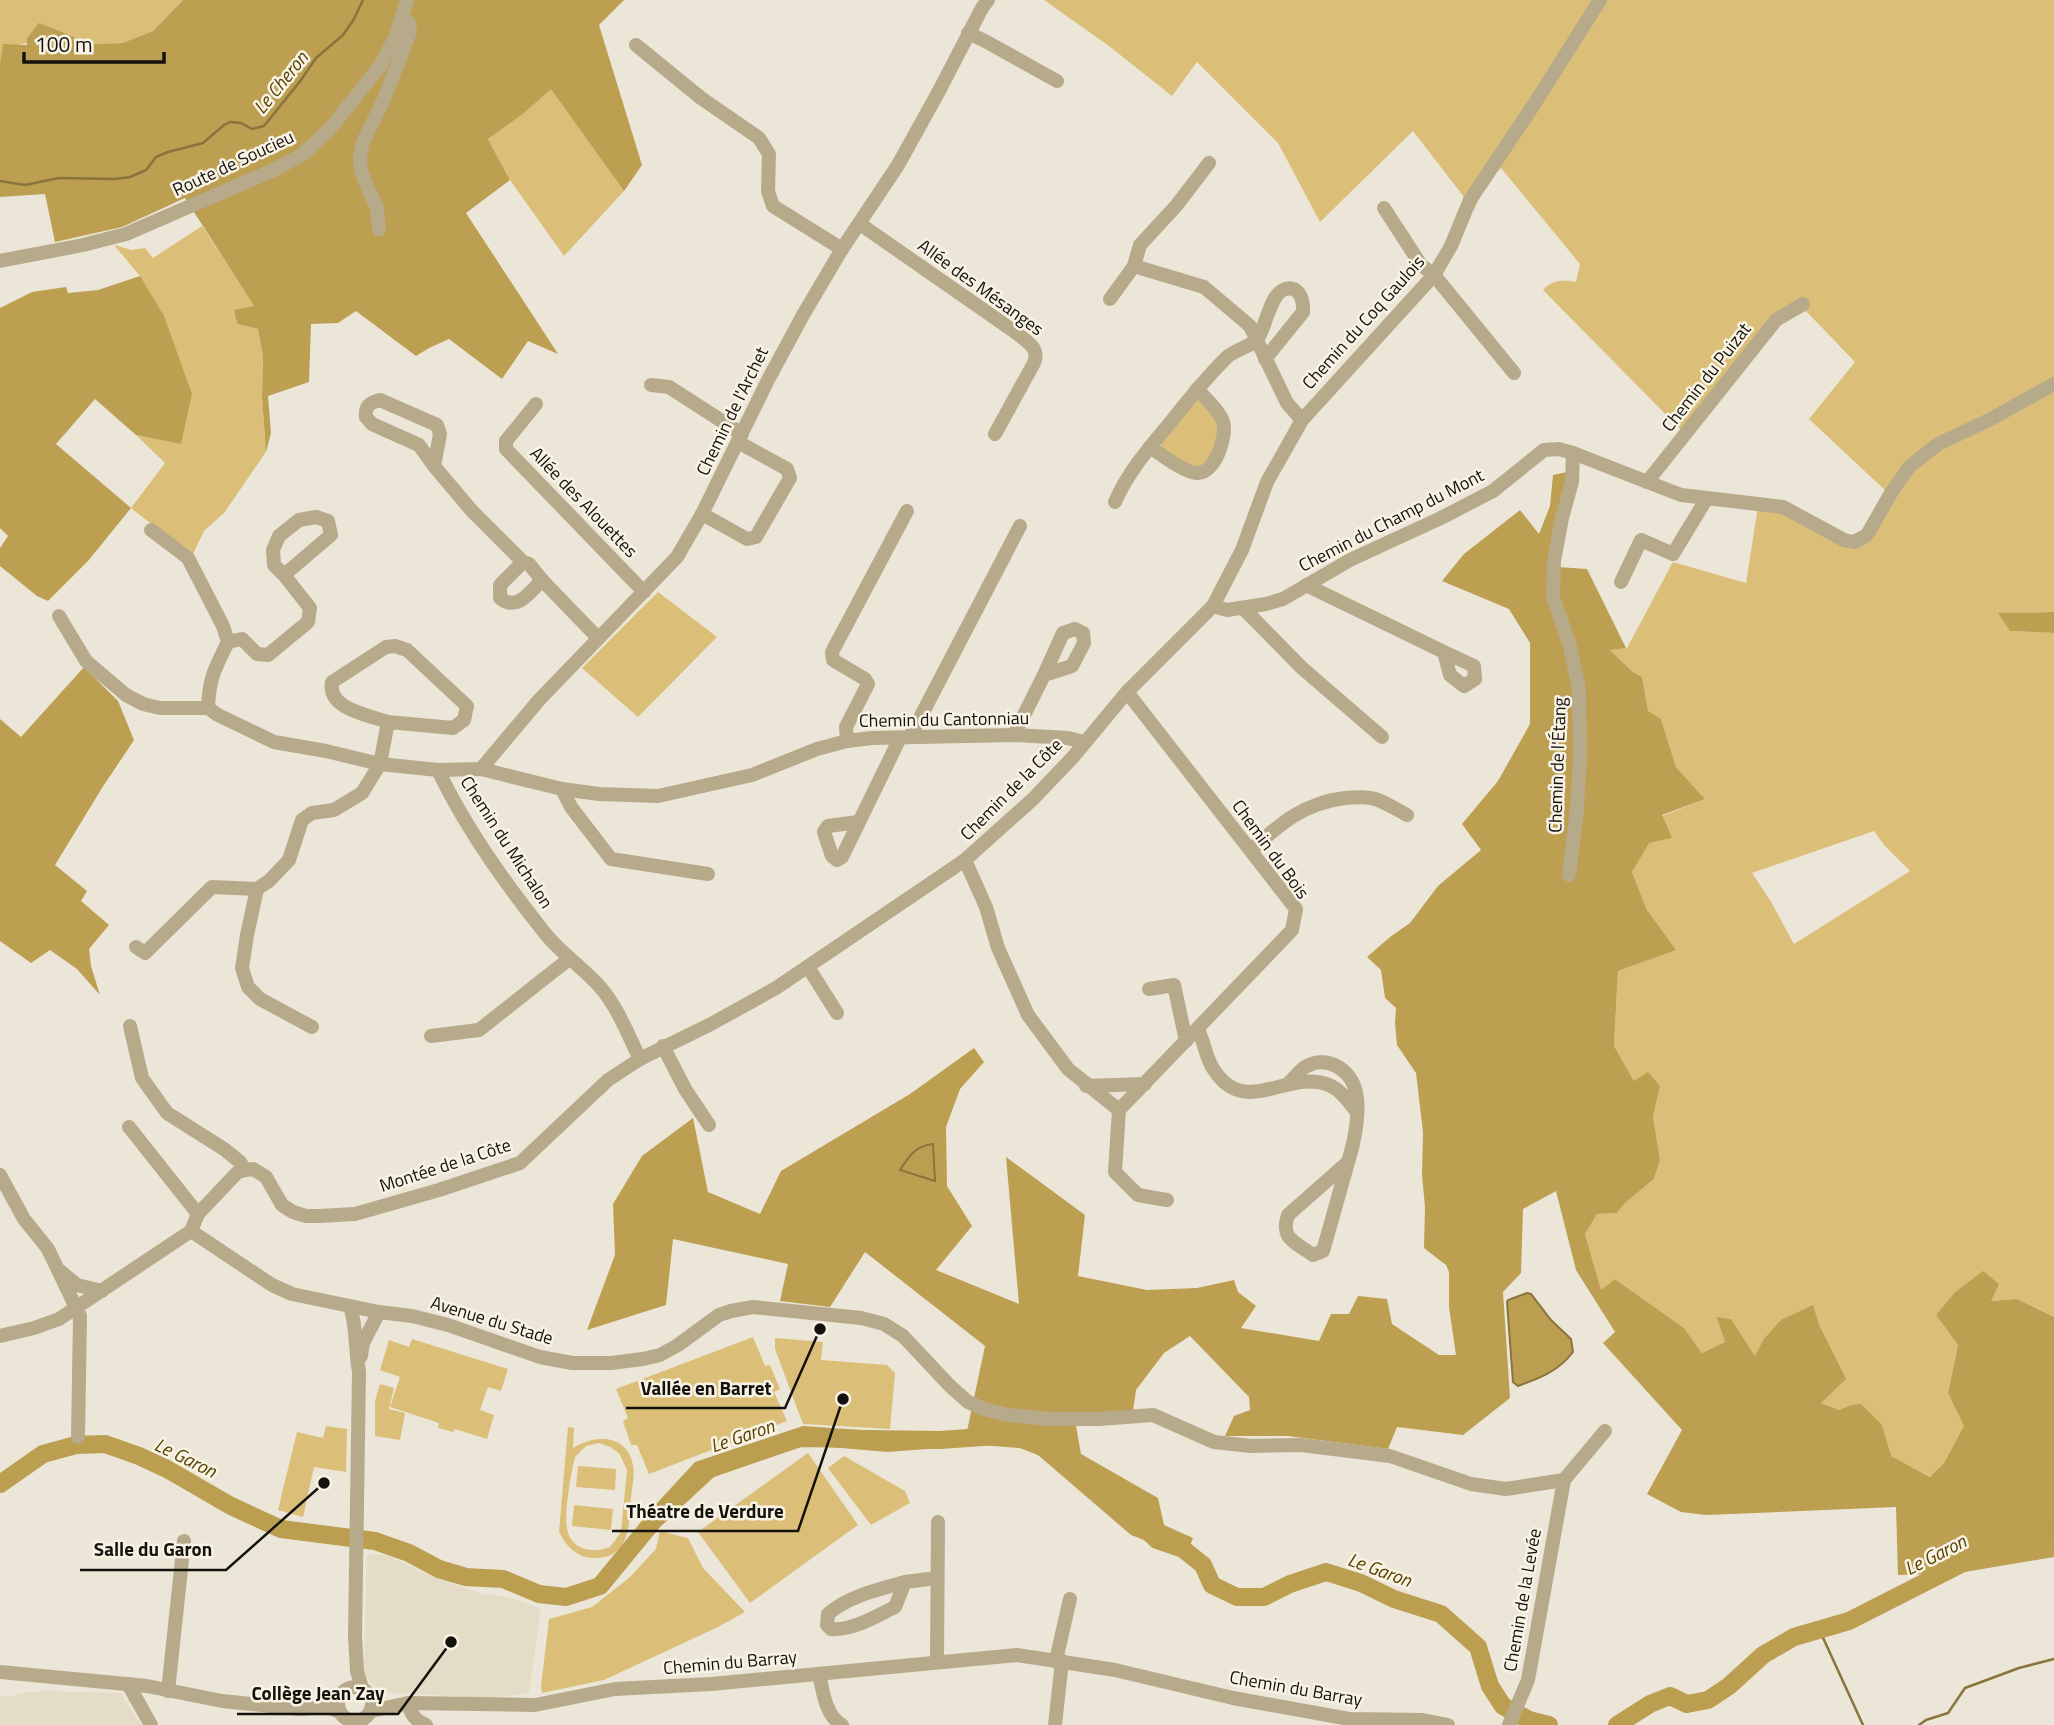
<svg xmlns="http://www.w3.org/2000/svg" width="2054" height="1725" viewBox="0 0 2054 1725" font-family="'Titillium Web',sans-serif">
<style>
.built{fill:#e4dcc6}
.green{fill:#dbbf79;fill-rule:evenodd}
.forest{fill:#bd9f52}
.water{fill:#bb9e50;stroke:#89743c;stroke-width:2}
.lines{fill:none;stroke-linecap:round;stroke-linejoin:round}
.stream{stroke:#89743c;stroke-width:2.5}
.river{stroke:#bb9e50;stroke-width:18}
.minor{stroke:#b7aa8b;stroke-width:14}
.labels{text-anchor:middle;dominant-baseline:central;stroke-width:5;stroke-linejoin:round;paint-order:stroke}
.street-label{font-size:18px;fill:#14120d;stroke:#f9f3e5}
.water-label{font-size:19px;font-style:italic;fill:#564200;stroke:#f9f3e5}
.leader{fill:none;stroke:#14120d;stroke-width:2.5}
.callout-dot{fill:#14120d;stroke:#f9f3e5;stroke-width:2.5}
.callout-label{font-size:19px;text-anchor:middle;font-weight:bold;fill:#14120d;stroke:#f9f3e5;stroke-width:5;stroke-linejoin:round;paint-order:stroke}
</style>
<rect width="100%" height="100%" fill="#ece6d8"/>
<g class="built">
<polygon points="367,1555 387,1555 422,1572 478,1593 511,1598 541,1609 529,1693 490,1698 378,1692 364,1674"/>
<polygon points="46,1691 121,1693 141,1725 0,1725 0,1695 8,1697 21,1693"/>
</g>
<g class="green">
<polygon points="0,0 183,0 153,31 124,43 92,44 67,34 18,45 0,65"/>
<path d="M1044 0H2054V612L1999 613 2010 631 2054 633V1317L2017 1299 1991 1301 1954 1293 1936 1315 1958 1345 1948 1393 1965 1426 1944 1463 1931 1477 1890 1456 1882 1425 1851 1405 1839 1410 1821 1403 1820 1327 1813 1306 1763 1340 1755 1357 1731 1319 1716 1318 1725 1342 1702 1353 1684 1328 1615 1279 1601 1291 1585 1234 1597 1214 1617 1213 1625 1203 1654 1179 1660 1160 1653 1117 1660 1086 1634 1081 1614 1046 1618 971 1675 950 1647 910 1632 872 1662 816 1705 799 1676 767 1661 719 1648 712 1642 677 1633 672 1609 649 1627 648 1673 562 1746 583 1759 500 1847 539 1863 533 1888 493 1809 419 1855 362 1806 311 1777 325 1689 438 1543 290C1553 279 1563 280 1576 282L1580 264 1501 168 1485 184 1474 210 1413 131 1320 222 1278 143 1197 62 1172 96 1109 46ZM1874 831 1884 845 1910 871 1794 944 1770 900 1752 873Z"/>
<polygon points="551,88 624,191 564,256 510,180 488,139 523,114"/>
<polygon points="202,226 255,307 234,310 237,324 258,329 263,357 262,397 266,452 224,513 204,531 192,556 131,508 165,463 136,435 181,443 140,276 114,245 132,250 145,248 153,258"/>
<path d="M1198 399C1227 419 1222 448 1199 469L1165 452 1161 445 1163 438 1192 401Z"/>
<polygon points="658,592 717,637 638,717 582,668"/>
<polygon points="753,1337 765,1366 770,1365 780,1389 774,1392 787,1421 649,1474 637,1445 631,1445 623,1421 628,1418 616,1389"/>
<polygon points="775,1338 823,1342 821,1360 887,1365 895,1373 890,1429 803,1424 775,1349"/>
<polygon points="412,1339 508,1369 501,1391 488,1387 480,1410 494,1415 487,1439 455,1429 453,1432 438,1428 439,1423 390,1407 400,1377 380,1370 389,1340 409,1347"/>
<polygon points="380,1384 394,1388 389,1409 405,1413 400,1440 375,1436 375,1401"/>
<polygon points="326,1426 347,1429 346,1472 314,1467 303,1517 278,1510 297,1432 323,1438"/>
<path d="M568 1427 574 1428 573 1448C595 1434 627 1434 633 1465 635 1475 632 1487 631 1497 629 1523 631 1557 596 1558 578 1559 566 1546 559 1532ZM599 1443 610 1447 619 1453 627 1470 621 1532 610 1547C593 1554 570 1550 567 1528 564 1513 571 1473 575 1457L586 1446Z"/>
<polygon points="808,1453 858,1525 750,1603 698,1532"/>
<polygon points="844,1456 905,1491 910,1503 871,1525 828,1468"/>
<polygon points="578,1466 616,1469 615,1490 576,1487"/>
<polygon points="574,1505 613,1509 611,1530 572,1526"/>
<polygon points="660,1531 688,1538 703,1568 745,1612 718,1627 604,1680 542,1693 541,1686 549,1619 592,1607 629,1578 656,1549"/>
</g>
<g class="forest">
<polygon points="183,0 624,0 599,25 642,165 624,191 551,89 523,114 488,139 510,180 466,213 558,354 528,341 502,379 449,339 429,348 416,356 356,311 338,323 311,324 309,382 268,396 271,433 266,452 262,397 263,357 258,329 237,324 234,310 254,306 185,198 122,227 55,242 45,194 0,197 0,65 3,44 27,45 27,38 39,23 92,44 123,43 153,31"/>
<polygon points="140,276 164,316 192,394 181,444 136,435 95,399 56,444 131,508 88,561 48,601 37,596 0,566 0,548 8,536 0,528 0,308 32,292 66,287 68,293 98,290"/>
<polygon points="1577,470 1558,567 1587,569 1626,648 1610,650 1633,672 1642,677 1648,711 1661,719 1676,767 1705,799 1662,815 1672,838 1649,843 1632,872 1647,910 1676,950 1618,971 1614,1046 1634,1081 1648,1072 1660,1086 1653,1117 1660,1160 1654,1179 1625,1203 1617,1213 1597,1214 1585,1234 1601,1290 1615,1279 1684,1328 1702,1353 1725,1342 1716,1317 1731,1319 1755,1356 1763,1340 1781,1320 1813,1305 1820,1327 1846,1379 1821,1403 1839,1410 1851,1405 1861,1404 1882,1425 1891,1456 1930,1477 1944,1463 1964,1426 1948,1393 1958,1345 1936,1315 1954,1293 1983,1271 1999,1284 1991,1301 2017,1299 2054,1317 2054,1557 1959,1573 1898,1575 1896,1507 1706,1515 1681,1512 1647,1494 1682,1430 1603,1343 1615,1332 1576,1270 1556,1191 1523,1209 1521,1273 1503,1292 1510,1398 1463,1435 1397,1427 1388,1449 1288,1436 1225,1436 1234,1416 1250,1410 1249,1397 1190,1336 1164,1353 1136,1390 1133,1411 1074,1415 1081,1454 1158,1498 1164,1525 1193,1538 1186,1556 1131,1535 1031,1449 981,1445 887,1452 807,1445 714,1477 661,1526 646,1515 695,1462 803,1426 890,1432 967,1431 985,1346 865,1252 830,1307 780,1301 788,1264 673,1239 666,1305 587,1330 615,1255 613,1204 642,1156 693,1118 708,1192 760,1214 781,1171 910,1094 974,1048 984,1062 960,1089 946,1127 947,1186 972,1226 936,1270 1019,1304 1006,1157 1085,1215 1078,1276 1147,1290 1197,1288 1234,1280 1238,1292 1256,1306 1241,1328 1319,1341 1331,1314 1349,1314 1358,1296 1387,1299 1392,1324 1439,1355 1456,1355 1449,1307 1449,1272 1446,1265 1424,1248 1425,1207 1422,1175 1423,1132 1416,1073 1397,1045 1395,1023 1396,1008 1385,998 1381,970 1367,957 1390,937 1410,923 1438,886 1481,850 1462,824 1498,781 1530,724 1530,643 1509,609 1442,581 1464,554 1520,510 1539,534 1550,506 1553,475"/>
<polygon points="2054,612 2054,633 2010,631 1998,613"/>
<polygon points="84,667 118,701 134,740 102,788 55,865 87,891 81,901 109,925 89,949 91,966 100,995 77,969 50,950 31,963 0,941 0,719 21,737"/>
</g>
<g class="water">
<path d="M933 1144 935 1181 900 1170C909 1156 915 1146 933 1144Z"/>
<path d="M1527 1293 1531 1294 1551 1320 1571 1339 1573 1352C1559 1371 1540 1378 1518 1386L1513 1382 1507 1302 1508 1300Z"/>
</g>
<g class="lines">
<g class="stream">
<polyline points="0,181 25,185 59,178 115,179 130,177 146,170 156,157 168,152 203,143 224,125 230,122 241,123 252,129 264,126 301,80 316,58 343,35 354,19 363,0"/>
<polyline points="1819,1629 1863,1725"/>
<polyline points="1919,1725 1926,1720 1948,1713 1965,1688 2019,1668 2054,1659"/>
</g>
<g class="river">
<polyline points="0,1484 43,1454 76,1445 105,1444 139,1456 167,1469 231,1506 281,1529 375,1541 409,1553 439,1569 466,1577 503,1579 539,1594 566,1597 600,1586 655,1519 709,1468 796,1438 940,1440 1011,1435 1055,1452 1109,1494 1157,1540 1183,1549 1203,1565 1212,1585 1237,1597 1264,1597 1290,1584 1326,1572 1361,1583 1394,1599 1441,1614 1478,1647 1490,1686 1503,1706 1529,1720 1549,1725"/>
<polyline points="1617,1725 1650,1704 1670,1696 1687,1704 1708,1700 1729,1686 1763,1655 1794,1637 1849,1621 2026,1531 2054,1531"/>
</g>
<g class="minor">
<polyline points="968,33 985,41 1057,81"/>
<polyline points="636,45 701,98 759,138 769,154 768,191 773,206 842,249"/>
<polyline points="1384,208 1421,265 1434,275 1514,373"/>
<path d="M860 224 1018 334C1028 343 1040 348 1034 363L995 434"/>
<polyline points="379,229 377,208 366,184 361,170 360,157 363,142 384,99 410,32 409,23 402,20"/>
<polyline points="0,261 83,245 126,234 276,169 303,154 329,130 380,66 396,36 407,0"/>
<polyline points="1134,266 1204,287 1250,326 1287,403 1302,420"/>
<polyline points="1110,299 1134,266 1140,245 1176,206 1209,163"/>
<polyline points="651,385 669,387 742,434"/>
<polyline points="536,404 506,441 506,449 644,592"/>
<path d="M1150 447C1161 454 1186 474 1198 473 1216 473 1229 432 1222 419 1217 408 1205 398 1197 389"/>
<path d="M434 466 419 445 372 424 366 417C365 406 369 403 380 400L437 425 440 434 434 466 472 511 523 562 529 564 542 580 598 638"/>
<polyline points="1647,482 1776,320 1803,304"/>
<path d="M1115 502C1128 472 1149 448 1170 423 1188 400 1206 378 1227 357 1235 349 1252 347 1258 338 1266 326 1270 296 1283 290 1298 283 1304 299 1303 312L1265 359"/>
<polyline points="702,514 747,539 756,537 790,478 787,469 738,442"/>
<path d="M151 530 188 558 223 626 228 642C215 668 209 678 208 708"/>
<path d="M523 562 500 585V598C517 612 530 592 542 580"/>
<polyline points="1621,582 1641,540 1673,554 1707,498"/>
<polyline points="1306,585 1444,652 1450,675 1464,686 1475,679 1474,666 1444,652"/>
<polyline points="1213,606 1227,610 1266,604 1283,599 1350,560 1441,518 1493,491 1544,450 1559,449 1573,453 1681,495 1783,507 1844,540 1854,542 1867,535 1891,493 1909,467 1938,444 1989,420 2054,384"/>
<polyline points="1243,608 1302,668 1382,737"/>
<polyline points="59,616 86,661 126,695 143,704 160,708 208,708"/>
<polyline points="228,642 242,639 257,654 268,655 308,622 310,608 284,575 331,535 328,521 316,517 299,520 279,536 273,550 274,565 284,575"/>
<polyline points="208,708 218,715 274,742 326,751 380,764 438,770 481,769 562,789 599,794 658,796 752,775 817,749 847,741 872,738 1014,735 1068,738 1084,742"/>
<polyline points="1014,735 1044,675 1072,666 1084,643 1083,633 1075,629 1063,633 1044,675"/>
<polyline points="910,737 1020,526"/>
<polyline points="847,741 846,727 868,684 865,679 833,660 832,652 907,511"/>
<polyline points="481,769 539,700 677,557 702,514 768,380 803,315 842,249 898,165 939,91 982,8 988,0"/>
<path d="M438 770C465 827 504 882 544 932 560 953 584 968 601 988 618 1008 628 1035 640 1059"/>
<polyline points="562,789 571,807 611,859 708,874"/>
<polyline points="858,822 828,826 824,832 832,856 837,860 842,857 900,738"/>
<path d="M1251 850C1281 823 1304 803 1345 798 1355 797 1368 796 1378 800 1388 804 1398 810 1407 815"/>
<polyline points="965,860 986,907 998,948 1028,1015 1068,1069 1119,1110 1292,930 1296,909 1127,692"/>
<polyline points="1569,875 1577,809 1580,757 1579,689 1570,646 1553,597 1554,561 1562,518 1572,482 1573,453"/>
<polyline points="257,889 247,935 242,968 248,987 260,999 312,1027"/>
<path d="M136 947 145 953 212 887 257 889 269 881 289 860 302 820 312 813 334 810 362 793 380 764 388 722 453 728 464 720 467 706 407 650 395 646 386 647 332 682C327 709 368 715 388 722"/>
<polyline points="808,967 837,1013"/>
<polyline points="1149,989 1174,985 1186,1041"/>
<polyline points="130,1026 142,1078 167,1113 224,1149 240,1162 245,1170"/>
<path d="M1198 1030C1205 1043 1205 1057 1214 1070 1246 1119 1288 1068 1329 1085 1341 1090 1348 1101 1356 1111"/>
<polyline points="431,1036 479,1030 569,959"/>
<polyline points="663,1046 685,1089 709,1125"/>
<path d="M1289 1083C1294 1078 1299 1071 1305 1067 1327 1054 1352 1070 1356 1093 1360 1110 1356 1131 1352 1148L1323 1251 1313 1255C1295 1242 1280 1239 1288 1215L1347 1163"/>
<polyline points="1086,1086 1145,1084"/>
<polyline points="1119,1110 1115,1172 1138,1195 1167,1200"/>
<polyline points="129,1127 198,1214"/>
<polyline points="0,1175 24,1219 48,1249 80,1316 78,1437"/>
<polyline points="191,1231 272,1285 292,1294 379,1312 412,1316 448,1325 540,1357 572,1363 611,1363 643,1359 660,1355 678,1345 719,1315 731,1311 753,1307 861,1318 884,1324 903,1336 950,1386 968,1402 984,1409 1007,1415 1050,1419 1099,1419 1153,1415 1214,1442 1251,1446 1301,1445 1390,1456 1471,1484 1506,1489 1564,1480"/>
<polyline points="60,1271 77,1285 102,1291"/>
<path d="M350 1306C357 1327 355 1350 359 1372L355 1636 357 1671 362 1688"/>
<polyline points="0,1336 34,1328 59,1319 191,1231 198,1214 233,1177 238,1172 245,1170 253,1169 266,1177 282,1205 293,1212 306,1216 319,1216 355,1214 439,1190 520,1163 608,1080 640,1059 711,1024 776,988 965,860 1033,799 1073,757 1127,692 1213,606 1242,550 1267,482 1302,420 1434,275 1451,246 1470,200 1533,106 1600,0"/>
<polyline points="361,1356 363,1343 379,1312"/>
<path d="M905 1582C880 1589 848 1596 828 1614L827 1625 831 1629C852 1631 876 1616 895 1607L905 1582 937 1578"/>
<polyline points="1056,1660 1070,1599"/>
<polyline points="937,1661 938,1522"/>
<polyline points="0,1672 147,1686 222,1701 300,1709 327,1707 340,1712"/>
<path d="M819 1674C823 1691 825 1715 842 1725"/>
<polyline points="128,1684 151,1725"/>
<circle cx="355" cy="1704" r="17"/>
<polyline points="168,1691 184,1541"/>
<path d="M408 1703C411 1715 415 1720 426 1725"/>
<polyline points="371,1711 408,1703 535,1705 615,1689 711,1684 1017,1655 1115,1670 1233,1698 1349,1719 1423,1720 1448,1725"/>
<polyline points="1055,1725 1062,1661"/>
<polyline points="1509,1725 1528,1680 1564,1480 1605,1431"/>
</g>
</g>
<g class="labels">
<g class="street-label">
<text transform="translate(233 163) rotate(-25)">Route de Soucieu</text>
<text transform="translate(981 287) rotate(36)">Allée des Mésanges</text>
<text transform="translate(1363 322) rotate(-48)">Chemin du Coq Gaulois</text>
<text transform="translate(1706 377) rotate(-52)">Chemin du Puizat</text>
<text transform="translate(732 411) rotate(-64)">Chemin de l'Archet</text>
<text transform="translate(584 502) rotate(46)">Allée des Alouettes</text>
<text transform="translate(1391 520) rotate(-27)">Chemin du Champ du Mont</text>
<text transform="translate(944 719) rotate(-1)">Chemin du Cantonniau</text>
<text transform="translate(1557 765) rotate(-88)">Chemin de l'Étang</text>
<text transform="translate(1011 789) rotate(-45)">Chemin de la Côte</text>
<text transform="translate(507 842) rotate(57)">Chemin du Michalon</text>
<text transform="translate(1271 849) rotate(54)">Chemin du Bois</text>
<text transform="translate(445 1165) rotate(-18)">Montée de la Côte</text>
<text transform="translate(492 1320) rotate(17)">Avenue du Stade</text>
<text transform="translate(1522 1600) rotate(-80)">Chemin de la Levée</text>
<text transform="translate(730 1662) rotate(-5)">Chemin du Barray</text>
<text transform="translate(1296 1688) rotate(10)">Chemin du Barray</text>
</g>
<g class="water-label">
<text transform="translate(280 82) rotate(-51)">Le Cheron</text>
<text transform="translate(742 1435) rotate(-19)">Le Garon</text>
<text transform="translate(186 1457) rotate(26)">Le Garon</text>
<text transform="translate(1935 1554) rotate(-27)">Le Garon</text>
<text transform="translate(1380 1569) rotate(20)">Le Garon</text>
</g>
</g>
<path class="leader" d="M820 1329L785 1408H626M843 1399L798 1531H612M324 1483L226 1570H80M451 1642L398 1714H237"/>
<g class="callout-dot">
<circle cx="820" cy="1329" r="7"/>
<circle cx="843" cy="1399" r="7"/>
<circle cx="324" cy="1483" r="7"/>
<circle cx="451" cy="1642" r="7"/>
</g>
<g class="callout-label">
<text x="706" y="1395">Vallée en Barret</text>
<text x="705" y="1518">Théatre de Verdure</text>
<text x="153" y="1556">Salle du Garon</text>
<text x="318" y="1700">Collège Jean Zay</text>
</g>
<path d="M24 52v10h140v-10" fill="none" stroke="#14120d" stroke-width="3.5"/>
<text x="35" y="52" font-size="21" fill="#14120d" stroke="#f9f3e5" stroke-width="5" paint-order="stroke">100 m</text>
</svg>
